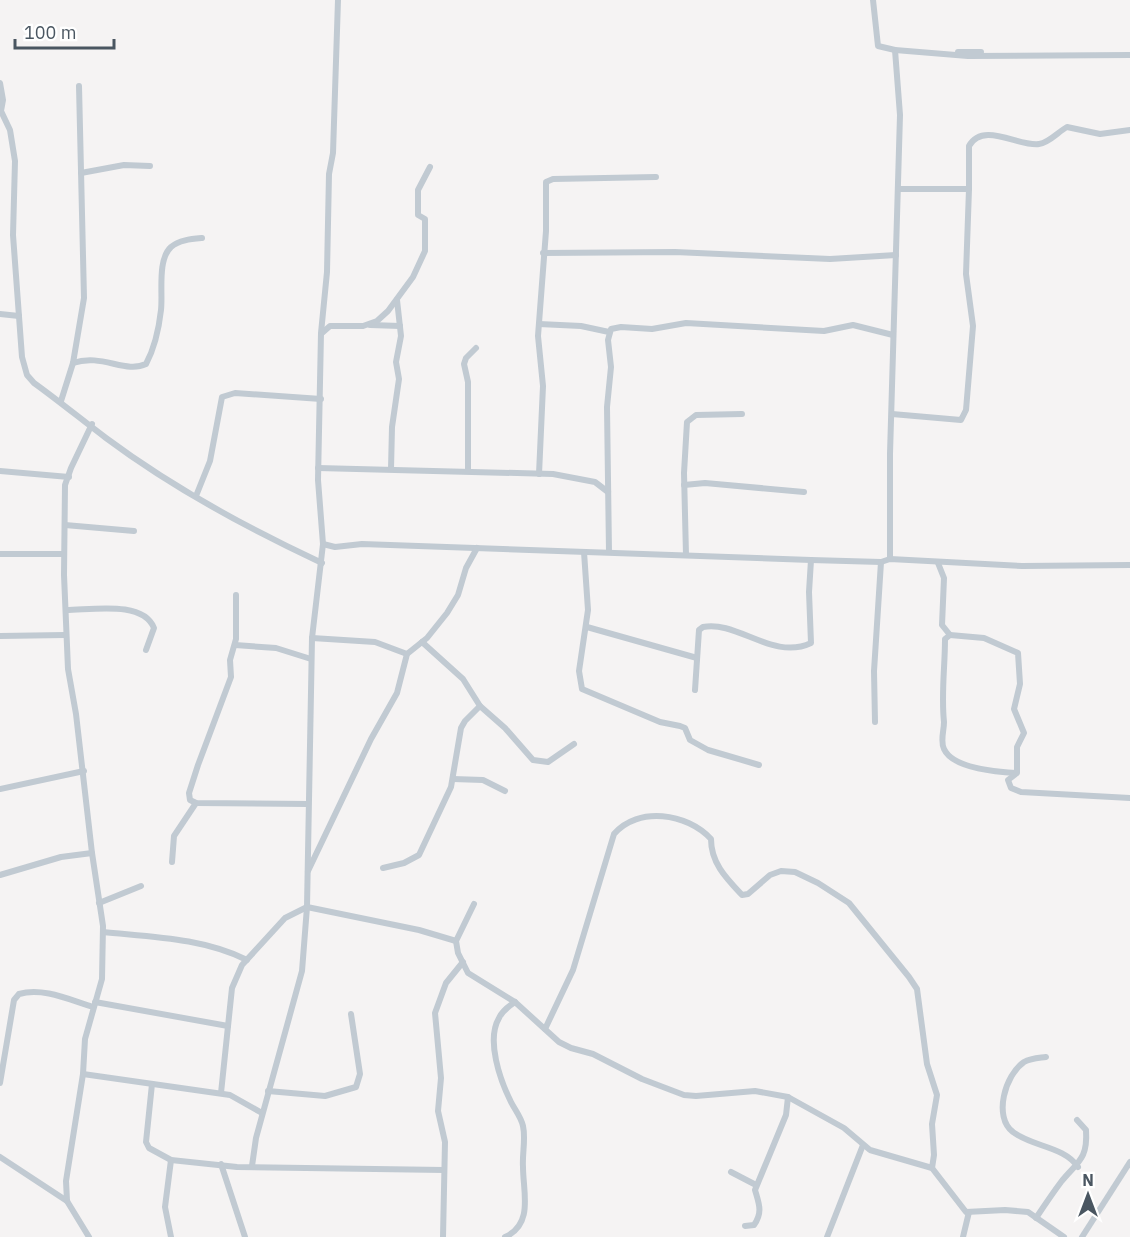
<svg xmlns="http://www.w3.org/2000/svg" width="1130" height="1237" viewBox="0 0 1130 1237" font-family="'IBM Plex Sans',sans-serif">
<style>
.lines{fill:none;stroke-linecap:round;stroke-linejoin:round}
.minor{stroke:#c1cad2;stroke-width:6}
</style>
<rect width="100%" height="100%" fill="#f5f3f3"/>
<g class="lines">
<g class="minor">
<polyline points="873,0 878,46 895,50 900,115 890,454 890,559"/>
<polyline points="895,50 968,56 1130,55"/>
<polyline points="958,52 981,52"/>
<path d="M0 83 3 100 1 111 10 130 15 161 13 235 22 357 27 375 34 383C59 401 82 420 106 438 173 488 247 528 322 563"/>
<polyline points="81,173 124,165 150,166"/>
<path d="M969 189V146C983 121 1019 147 1039 144 1049 143 1058 132 1067 127L1100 134 1130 130"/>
<polyline points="543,253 675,252 830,259 896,255"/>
<polyline points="0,314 19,316"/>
<polyline points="539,324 581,326 609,332"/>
<polyline points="370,325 400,326"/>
<polyline points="322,333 330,326 363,326 377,321 388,311 413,277 425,251 425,219 418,215 418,190 430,167"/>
<path d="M73 363C102 353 125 374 146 364 154 349 159 328 161 310 163 293 157 260 171 247 179 240 191 239 202 238"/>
<polyline points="61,401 73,363 84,298 79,86"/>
<polyline points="892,414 961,420 966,410 973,326 966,274 969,189 899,189"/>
<polyline points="318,468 553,474 595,482 608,492"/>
<polyline points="391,469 392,427 399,379 396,362 401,336 397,300"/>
<polyline points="0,471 69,477"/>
<polyline points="468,471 468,382 464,364 466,358 476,348"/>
<polyline points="539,474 543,386 538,336 546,231 546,182 553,179 656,177"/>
<polyline points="684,485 705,483 804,492"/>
<polyline points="196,496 210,461 222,397 235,393 321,399"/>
<polyline points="65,525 134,531"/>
<polyline points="323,544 335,547 362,544 811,560 881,562 890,559 1022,566 1130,565"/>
<polyline points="584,552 588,610 579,671 582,689 660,722 680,726 685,728 690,740 708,750 759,765"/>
<polyline points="609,552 607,407 611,367 608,340 611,329 621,327 652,329 686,323 824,331 853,325 893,335"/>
<polyline points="0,554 64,554"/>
<polyline points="686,555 684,473 687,422 696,415 742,414"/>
<path d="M938 563 944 578 942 625 950 635 945 639C945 667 941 694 944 722 944 731 940 741 944 749 953 769 998 772 1016 773"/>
<polyline points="236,595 236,639 230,660 231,677 198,765 189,793 190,800 196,803 308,804"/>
<path d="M66 610C91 610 143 600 154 628L146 650"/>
<polyline points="587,627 697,658"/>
<polyline points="950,635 984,638 1018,653 1020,684 1014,709 1024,733 1017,747 1017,773 1008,780 1011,788 1021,792 1130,798"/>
<polyline points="0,636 65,635"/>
<polyline points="312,638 375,642 407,654"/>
<polyline points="422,642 463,679 480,706 505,728 533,760 548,762 574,744"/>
<polyline points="235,645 276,648 311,659"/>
<path d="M695 690 699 630 703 627C737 620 773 661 811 643L809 592 811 560"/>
<polyline points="875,722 874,671 881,562"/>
<polyline points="453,779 483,780 505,791"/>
<polyline points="0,789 84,771"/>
<polyline points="172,862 174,836 196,803"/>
<polyline points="383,868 404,863 419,855 451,787 461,728 465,721 480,706"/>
<polyline points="308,871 371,739 397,693 407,654 427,638 447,613 458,595 466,568 477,548"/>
<polyline points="0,875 61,857 92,853"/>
<polyline points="99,903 141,886"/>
<polyline points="474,904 456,941 458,953 468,973 515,1002 559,1042 571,1048 593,1054 642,1079 684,1095 696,1096 755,1091 788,1097 844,1128 870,1150 932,1168 966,1212 1005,1210 1028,1212 1064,1237"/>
<path d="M103 932C152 937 203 938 247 960"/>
<polyline points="95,1002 228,1026"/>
<path d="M545 1029 573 970 614 834C638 806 687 813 711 839 711 863 726 878 742 895L748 894 770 875 781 871 795 872 818 883 849 903 909 977 917 989 927 1064 937 1095 932 1124 934 1155 932 1168"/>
<path d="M1046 1057C1039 1058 1031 1058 1024 1062 1005 1075 993 1117 1013 1132 1032 1147 1064 1146 1078 1167"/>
<polyline points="83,1074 230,1095 262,1113"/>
<path d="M0 1083 14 1000 19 994C43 987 70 1000 93 1007"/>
<polyline points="152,1084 146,1142 149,1148 171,1160 237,1167 444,1170"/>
<polyline points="268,1091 325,1096 356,1087 360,1074 351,1014"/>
<polyline points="221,1093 232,988 242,965 285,918 307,907 419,930 456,941"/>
<polyline points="0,1157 67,1201"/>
<polyline points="171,1160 165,1207 171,1237"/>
<polyline points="221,1164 245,1237"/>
<polyline points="252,1166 256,1138 302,971 307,907 312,638 323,544 318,480 321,333 327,272 329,174 333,153 338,0"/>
<polyline points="731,1172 756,1185"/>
<path d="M1036 1218C1044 1206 1052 1194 1061 1182 1077 1162 1088 1160 1086 1130L1077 1120"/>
<path d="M745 1226 754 1225C763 1212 759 1204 755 1190L786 1115 788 1097"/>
<polyline points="89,1237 67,1201 66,1181 83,1074 85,1039 102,979 103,926 92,853 76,714 68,669 64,575 65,485 71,468 92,424"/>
<polyline points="443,1237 445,1142 438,1111 441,1078 435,1013 446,983 463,962"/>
<path d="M505 1237C534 1224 523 1192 523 1167 522 1154 526 1139 523 1126 521 1117 515 1110 511 1102 500 1080 486 1040 499 1018 502 1011 509 1006 515 1002"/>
<polyline points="827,1237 863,1145"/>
<polyline points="963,1237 969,1212"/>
<polyline points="1082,1237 1130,1162"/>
</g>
</g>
<g transform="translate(1088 1195)" stroke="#ffffff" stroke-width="4.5" paint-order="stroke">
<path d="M0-4.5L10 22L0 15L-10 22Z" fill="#4a5661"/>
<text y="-9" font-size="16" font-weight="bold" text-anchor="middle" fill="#4a5661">N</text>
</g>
<path d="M15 39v9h99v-9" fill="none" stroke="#4a5661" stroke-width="3"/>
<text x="24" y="39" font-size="18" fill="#4a5661" stroke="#ffffff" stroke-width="4.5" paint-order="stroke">100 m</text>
</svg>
